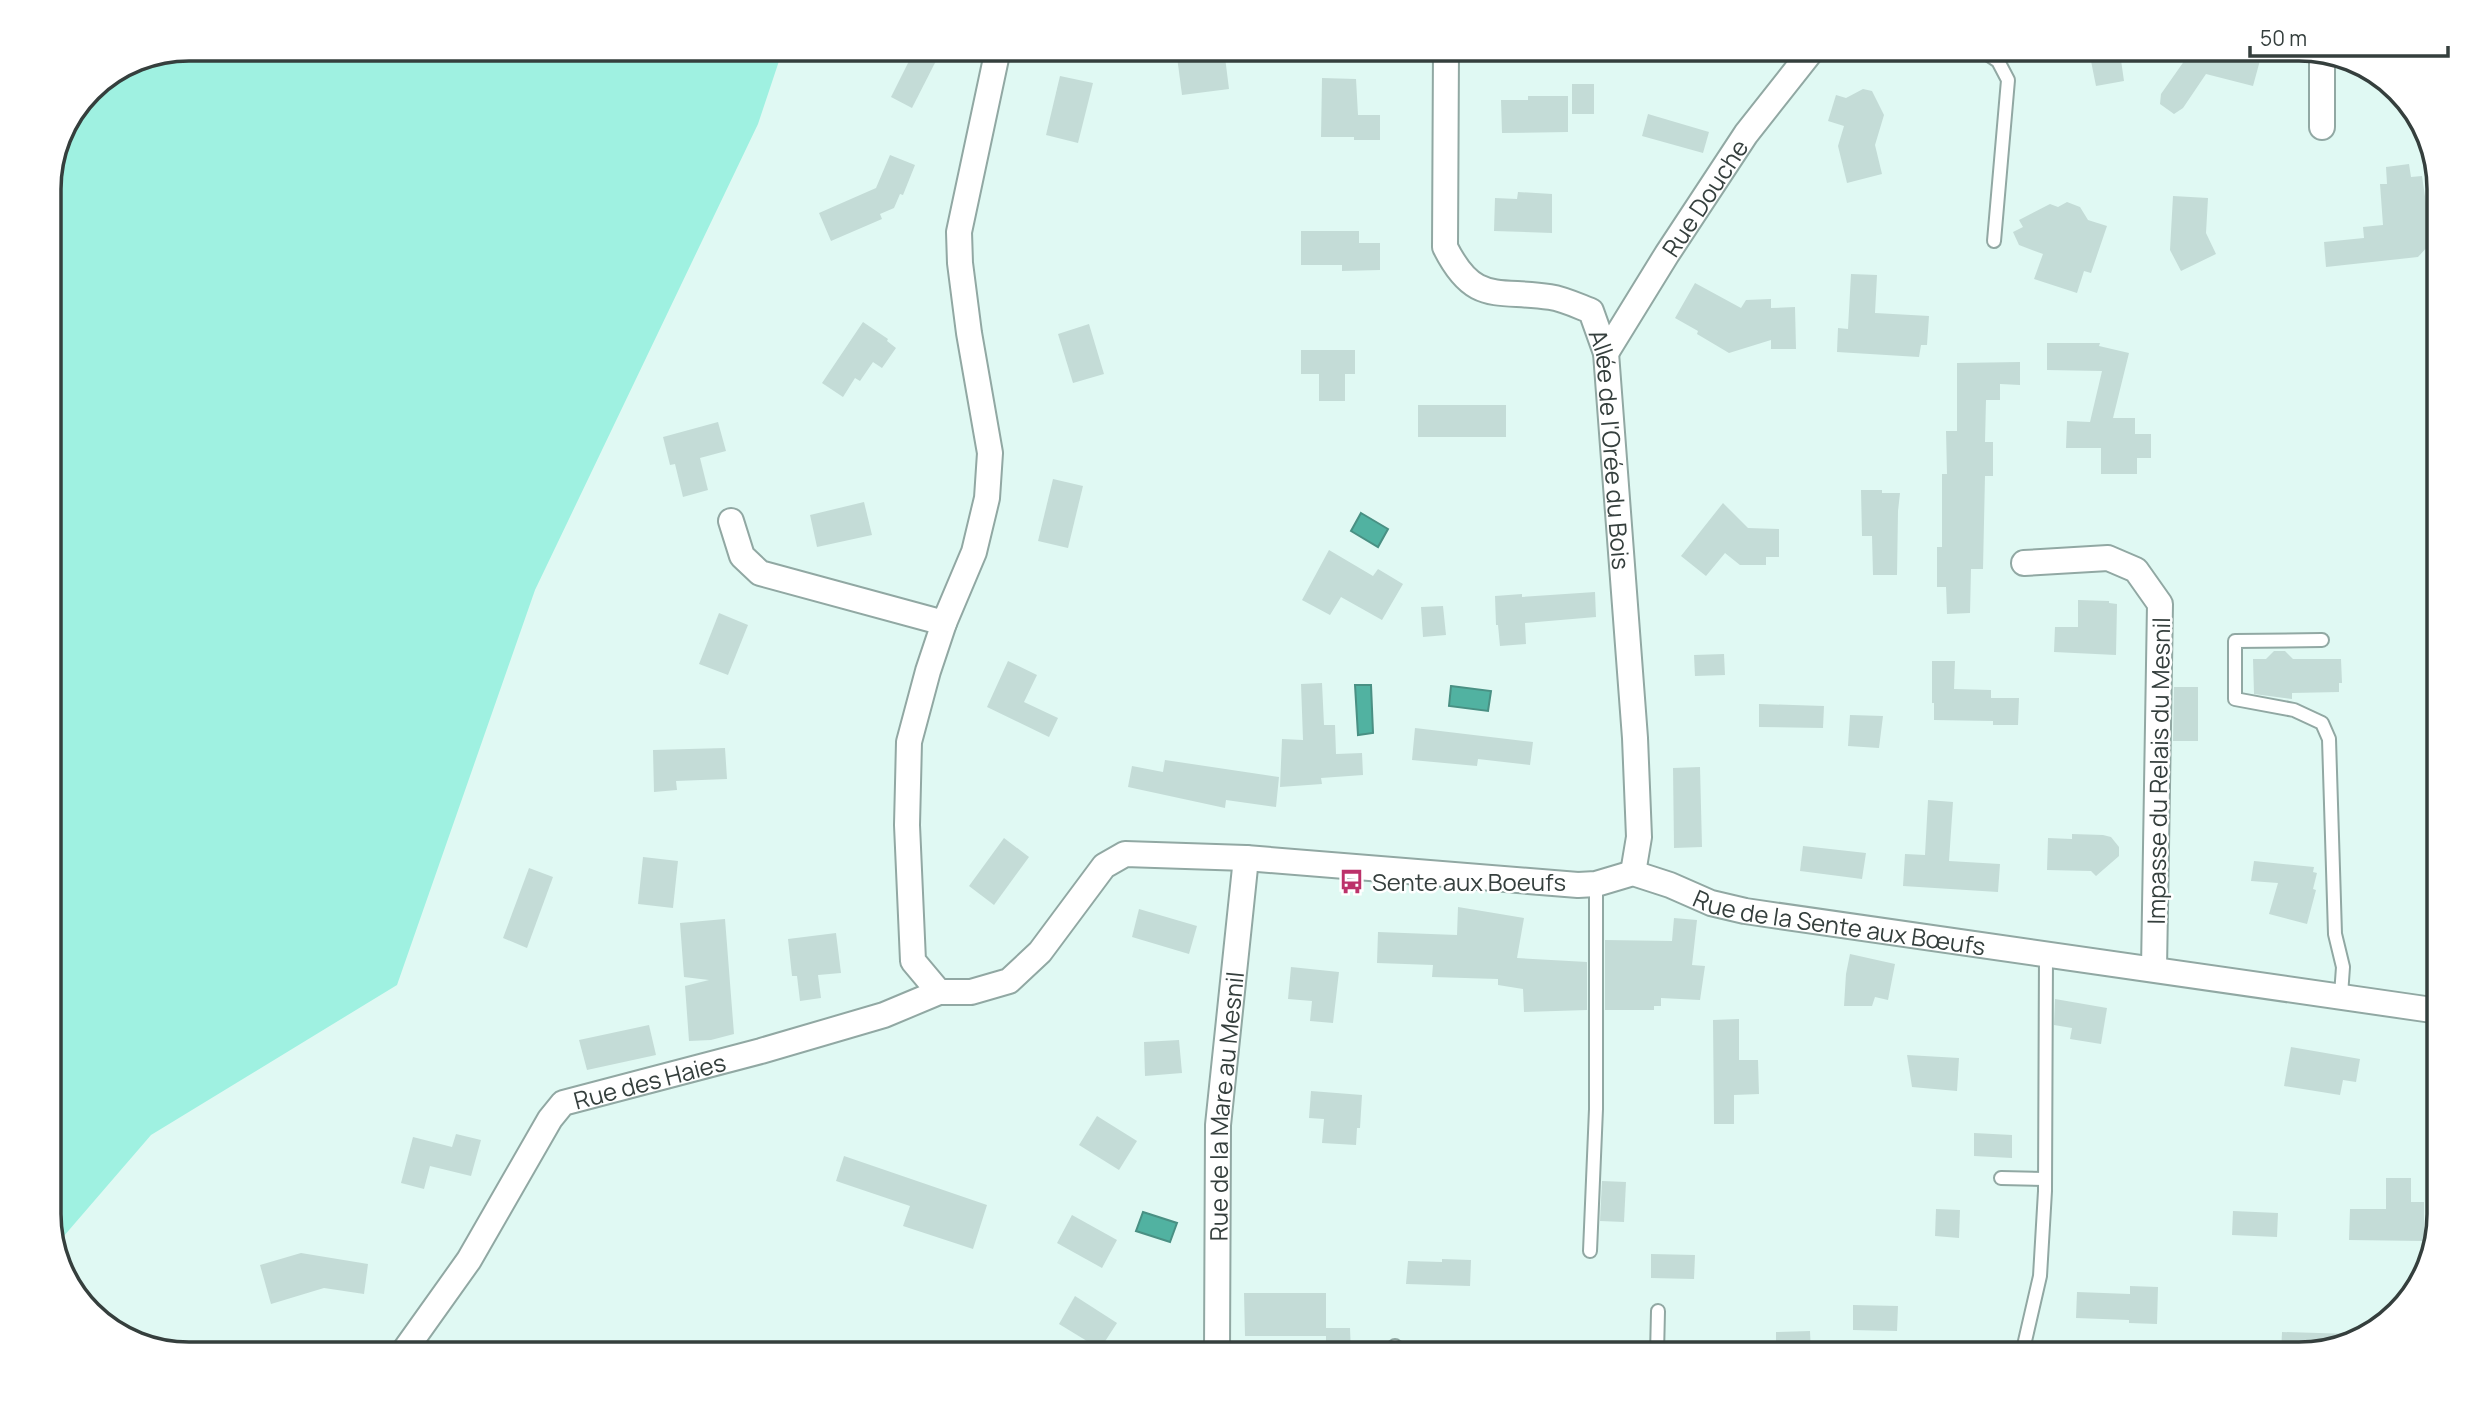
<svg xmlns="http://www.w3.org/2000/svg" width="2488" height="1403" viewBox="0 0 2488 1403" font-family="Manrope,sans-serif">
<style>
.green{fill:#9ff1e1}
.water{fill:#51b2a1;stroke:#499083;stroke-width:2}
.building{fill:#c4dcd7}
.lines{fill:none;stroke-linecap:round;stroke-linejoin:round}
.service-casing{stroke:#91a8a3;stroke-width:16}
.minor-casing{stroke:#91a8a3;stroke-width:28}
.service{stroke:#fff;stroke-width:12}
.minor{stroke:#fff;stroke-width:24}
.labels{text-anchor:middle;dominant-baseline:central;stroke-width:5;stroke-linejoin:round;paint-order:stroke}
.street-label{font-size:24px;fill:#353f3d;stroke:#fff}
.poi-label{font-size:24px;fill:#353f3d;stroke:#fff;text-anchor:start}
.rim{fill:none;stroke:#353f3d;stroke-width:3.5}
</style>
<rect width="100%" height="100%" fill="#e0f9f3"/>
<polygon class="green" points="189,49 783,49 758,124 535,590 397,985 151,1135 57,1244 49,1222 49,181 60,135 90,90 136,60"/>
<g class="water">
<polygon points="1361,513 1388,529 1378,547 1351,531"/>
<polygon points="1355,685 1371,685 1373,733 1358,735"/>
<polygon points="1451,686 1491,691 1488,711 1449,706"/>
<polygon points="1143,1212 1177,1223 1170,1242 1136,1231"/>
</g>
<g class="building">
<polygon points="915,49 928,49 939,55 912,108 891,97"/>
<polygon points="1176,49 1224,49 1229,89 1182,95"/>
<polygon points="2100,49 2115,49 2116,53 2120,53 2124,81 2096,86 2091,61"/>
<polygon points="2189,49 2248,49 2262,53 2253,86 2206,74 2183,108 2174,114 2160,104 2161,94 2187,57"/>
<polygon points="1060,76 1093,83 1078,143 1046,135"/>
<polygon points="1322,78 1356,79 1358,115 1380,115 1380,140 1354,140 1354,137 1321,137"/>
<rect x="1572" y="84" width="22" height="30"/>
<polygon points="1863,89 1872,91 1884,115 1875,145 1882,174 1847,183 1838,146 1844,126 1828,121 1836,95 1846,98"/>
<polygon points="1528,96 1568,96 1568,132 1502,133 1501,100 1528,100"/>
<polygon points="1648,114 1709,132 1703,153 1642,136"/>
<polygon points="890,155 915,165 903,195 900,194 894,208 880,214 882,219 831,241 819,213 876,188"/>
<polygon points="2409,164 2411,177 2422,176 2429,224 2439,223 2439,234 2418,257 2326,267 2324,242 2364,238 2363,227 2383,225 2380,184 2387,184 2386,167"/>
<polygon points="1518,192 1552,194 1552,233 1494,231 1495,198 1517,199"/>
<polygon points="2173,196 2208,198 2206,233 2216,254 2181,271 2170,250"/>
<polygon points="2067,202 2080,207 2088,220 2107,226 2091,273 2084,271 2077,293 2034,279 2043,254 2019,245 2013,232 2023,227 2019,220 2050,204 2058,207"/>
<polygon points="1301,231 1359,231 1359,243 1380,243 1380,270 1342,271 1342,265 1301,265"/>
<polygon points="1851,274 1877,275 1875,313 1929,316 1927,345 1921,345 1919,357 1837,352 1838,328 1848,329"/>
<polygon points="1695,283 1741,308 1746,300 1771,299 1771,308 1795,307 1796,349 1771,349 1771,340 1729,353 1697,334 1698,331 1675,318"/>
<polygon points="863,322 888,339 887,341 896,348 882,368 873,362 860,381 855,378 843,397 822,383"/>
<polygon points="1089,324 1104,374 1073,383 1058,334"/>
<polygon points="2047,343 2100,343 2099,346 2129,353 2113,418 2135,418 2135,434 2151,434 2151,458 2137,458 2137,474 2101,474 2101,448 2066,448 2067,421 2090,422 2102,371 2047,370"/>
<polygon points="1301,350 1355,350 1355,374 1345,374 1345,401 1319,401 1319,374 1301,374"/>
<polygon points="2020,362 2020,385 2000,384 2000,400 1986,400 1985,442 1993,442 1993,476 1985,476 1983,569 1971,569 1970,613 1947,614 1946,587 1937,587 1937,547 1942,547 1942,474 1947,474 1946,431 1957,431 1957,363"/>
<rect x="1418" y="405" width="88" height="32"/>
<polygon points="718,422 726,451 700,458 708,490 683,497 675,464 670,465 663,437"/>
<polygon points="1053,479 1083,486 1068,548 1038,541"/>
<polygon points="1861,490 1882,490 1882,493 1900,493 1898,511 1897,575 1873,575 1872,536 1862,536"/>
<polygon points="864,502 872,535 817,547 810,515"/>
<polygon points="1723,503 1748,528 1779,529 1779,557 1766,557 1766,565 1740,565 1725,553 1706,576 1681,556"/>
<polygon points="1329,550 1373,576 1378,569 1403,584 1382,620 1341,597 1330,615 1302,600"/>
<polygon points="1595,592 1596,617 1525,623 1526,644 1500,646 1498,625 1496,625 1495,596 1522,594 1522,597"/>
<polygon points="2078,600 2109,601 2109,603 2117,604 2116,655 2054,652 2055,627 2078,627"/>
<polygon points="1443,606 1446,635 1423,637 1421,607"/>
<polygon points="719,613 748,625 728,675 699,664"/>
<polygon points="2274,651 2285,651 2293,659 2341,659 2342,683 2339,683 2339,692 2292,693 2292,699 2254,694 2253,659 2266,659"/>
<polygon points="1724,654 1725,675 1695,676 1694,655"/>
<polygon points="1008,661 1037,675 1024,702 1058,718 1049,737 987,707"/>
<polygon points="1932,661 1955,661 1954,689 1991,690 1991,698 2019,698 2018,725 1993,725 1993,721 1934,720 1934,703 1932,703"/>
<polygon points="1322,683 1324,725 1335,725 1336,754 1362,753 1363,775 1321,778 1322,784 1280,787 1282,739 1303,740 1301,684"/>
<polygon points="2174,687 2198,687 2198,741 2173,741"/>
<polygon points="1759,704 1824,706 1823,728 1759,727"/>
<polygon points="1850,715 1883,716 1879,748 1848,746"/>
<polygon points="1415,728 1533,742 1530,765 1478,759 1477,766 1412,760"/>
<polygon points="725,748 727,779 676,781 677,790 654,792 653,750"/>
<polygon points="1165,760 1279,777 1276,807 1226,800 1225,808 1128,787 1132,766 1163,772"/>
<polygon points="1700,767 1702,847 1674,848 1673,768"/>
<polygon points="1928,800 1953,802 1949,861 2000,864 1998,892 1903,886 1905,854 1925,855"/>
<polygon points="2072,834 2103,835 2111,837 2119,847 2119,856 2096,876 2091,871 2047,870 2048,838 2072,839"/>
<polygon points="1004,838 1029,857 994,905 969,886"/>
<polygon points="1803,846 1866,853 1862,879 1800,871"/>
<polygon points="643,857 678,861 673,908 638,904"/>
<polygon points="2254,861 2314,867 2313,872 2317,873 2313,889 2316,890 2307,924 2269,914 2278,883 2251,881"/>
<polygon points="529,868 553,877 527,948 503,938"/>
<polygon points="1458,907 1524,918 1517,958 1587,962 1587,1010 1524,1012 1523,989 1498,985 1498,979 1432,977 1433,965 1377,963 1378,932 1457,935"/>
<polygon points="1139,909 1197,926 1189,954 1132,937"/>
<polygon points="1674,918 1697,920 1692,965 1705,966 1700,1000 1661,998 1661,1006 1654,1006 1654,1010 1605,1010 1605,940 1672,941"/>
<polygon points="725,919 734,1034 711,1040 689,1041 685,986 709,980 684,977 680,923"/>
<polygon points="836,933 841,973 818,975 821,998 800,1001 797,976 792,976 788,939"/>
<polygon points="1850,954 1895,964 1888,1000 1875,997 1872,1006 1844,1006 1846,974"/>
<polygon points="1291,967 1339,972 1333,1023 1310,1021 1312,1001 1288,999"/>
<polygon points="2055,999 2107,1008 2101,1044 2070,1039 2072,1028 2054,1025"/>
<polygon points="1739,1019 1739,1060 1758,1060 1759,1094 1734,1095 1734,1124 1714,1124 1713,1020"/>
<polygon points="649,1025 656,1055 587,1070 579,1040"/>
<polygon points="1179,1040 1182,1073 1145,1076 1144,1042"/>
<polygon points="2291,1047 2360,1059 2356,1082 2343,1080 2340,1095 2284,1086"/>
<polygon points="1907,1055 1959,1058 1957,1091 1912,1087"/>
<polygon points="1311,1091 1362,1095 1360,1128 1357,1128 1356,1145 1322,1143 1324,1119 1309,1118"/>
<polygon points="1097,1116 1137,1141 1119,1170 1079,1145"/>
<polygon points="1974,1133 2012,1135 2012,1158 1974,1156"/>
<polygon points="456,1134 481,1140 471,1176 430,1166 424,1189 401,1183 413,1137 452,1147"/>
<polygon points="844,1156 987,1205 973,1249 903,1226 910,1206 836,1181"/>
<polygon points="2386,1178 2411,1178 2411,1202 2424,1202 2424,1241 2349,1240 2350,1209 2386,1209"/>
<polygon points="1602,1181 1626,1182 1624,1222 1600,1221"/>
<polygon points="1936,1209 1960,1210 1959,1238 1935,1236"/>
<polygon points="2233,1211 2278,1213 2277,1237 2232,1235"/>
<polygon points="1072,1215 1117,1240 1102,1268 1057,1243"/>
<polygon points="301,1253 368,1264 364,1294 324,1288 271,1304 260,1265"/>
<polygon points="1651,1254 1695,1255 1694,1279 1651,1278"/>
<polygon points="1442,1259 1471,1260 1470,1286 1406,1284 1408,1261 1442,1262"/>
<polygon points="2130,1286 2158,1287 2157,1324 2129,1323 2129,1320 2076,1318 2077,1292 2130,1294"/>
<polygon points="1244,1293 1326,1293 1326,1328 1350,1328 1351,1354 1326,1354 1326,1336 1245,1336"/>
<polygon points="1075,1296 1117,1323 1100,1349 1059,1324"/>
<polygon points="1853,1305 1898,1306 1897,1331 1853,1330"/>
<polygon points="1810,1331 1811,1354 1776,1354 1776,1332"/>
<polygon points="2282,1332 2352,1334 2353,1339 2299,1354 2281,1354"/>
</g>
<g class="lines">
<defs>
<g id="service">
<polyline points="1980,49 1998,61 2008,80 1994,241"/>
<polyline points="2322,640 2235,641 2235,699 2294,710 2322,723 2329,739 2335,934 2343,967 2341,995"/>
<polyline points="2001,1178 2045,1179"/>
<polyline points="1590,1251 1596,1109 1596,884"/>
<polyline points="1395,1354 1395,1346"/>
<polyline points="1657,1354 1658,1311"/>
<polyline points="2022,1354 2040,1276 2045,1191 2046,955"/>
</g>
<g id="minor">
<path id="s1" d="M998 49 959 232 960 263 969 333 990 453 987 498 974 552 944 623 928 671 909 742 907 825 913 961 939 992H971L1009 981 1040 952 1104 866 1125 854 1246 858 1578 885 1596 884 1633 873 1670 885 1711 903 1745 911 2439 1011"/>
<path id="s2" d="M1446 49 1445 247C1474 305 1496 289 1550 297 1564 299 1578 306 1591 311L1606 353 1635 738 1639 837 1633 873"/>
<polyline points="2322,127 2322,55"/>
<path id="s3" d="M1606 353 1667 254 1746 134 1813 49"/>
<polyline points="731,521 742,556 760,573 944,623"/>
<polyline points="2024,563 2108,558 2136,570 2160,604 2154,969"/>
<path id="s4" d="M402 1354 469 1260 550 1119 563 1103 761 1051 884 1015 939 992"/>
<path id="s5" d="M1217 1354 1218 1125 1246 858"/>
</g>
</defs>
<use href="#service" class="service-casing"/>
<use href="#minor" class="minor-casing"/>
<use href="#service" class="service"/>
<use href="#minor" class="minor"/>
</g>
<defs>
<symbol id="bus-bare" viewBox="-9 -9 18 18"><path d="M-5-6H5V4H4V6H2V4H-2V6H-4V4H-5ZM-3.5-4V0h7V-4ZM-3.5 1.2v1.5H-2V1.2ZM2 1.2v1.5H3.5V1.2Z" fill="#bc326a" stroke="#fff" stroke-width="2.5" paint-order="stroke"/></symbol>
</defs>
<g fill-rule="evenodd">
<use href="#bus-bare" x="1334" y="864" width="35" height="35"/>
</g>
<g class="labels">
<g class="street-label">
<text stroke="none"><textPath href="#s3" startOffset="184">Rue Douche</textPath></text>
<text stroke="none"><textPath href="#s2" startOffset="508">Allée de l'Orée du Bois</textPath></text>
<text transform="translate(2158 771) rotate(-89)">Impasse du Relais du Mesnil</text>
<text stroke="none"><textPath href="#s1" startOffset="1942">Rue de la Sente aux Bœufs</textPath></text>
<text stroke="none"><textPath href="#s4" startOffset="388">Rue des Haies</textPath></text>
<text stroke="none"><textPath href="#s5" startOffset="248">Rue de la Mare au Mesnil</textPath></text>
</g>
<g class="poi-label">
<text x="1372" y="881">Sente aux Boeufs</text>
</g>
</g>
<path d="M0 0H2488V1403H0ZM189 61H2299A128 128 0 0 1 2427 189V1214A128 128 0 0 1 2299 1342H189A128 128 0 0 1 61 1214V189A128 128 0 0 1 189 61Z" fill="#fff" fill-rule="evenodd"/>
<path class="rim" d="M189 61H2299A128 128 0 0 1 2427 189V1214A128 128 0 0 1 2299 1342H189A128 128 0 0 1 61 1214V189A128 128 0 0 1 189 61Z"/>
<path d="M2250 46v10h198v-10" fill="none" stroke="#353f3d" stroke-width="3.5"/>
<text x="2260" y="46" font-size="21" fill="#353f3d" stroke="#ffffff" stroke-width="5" paint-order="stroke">50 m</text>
</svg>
